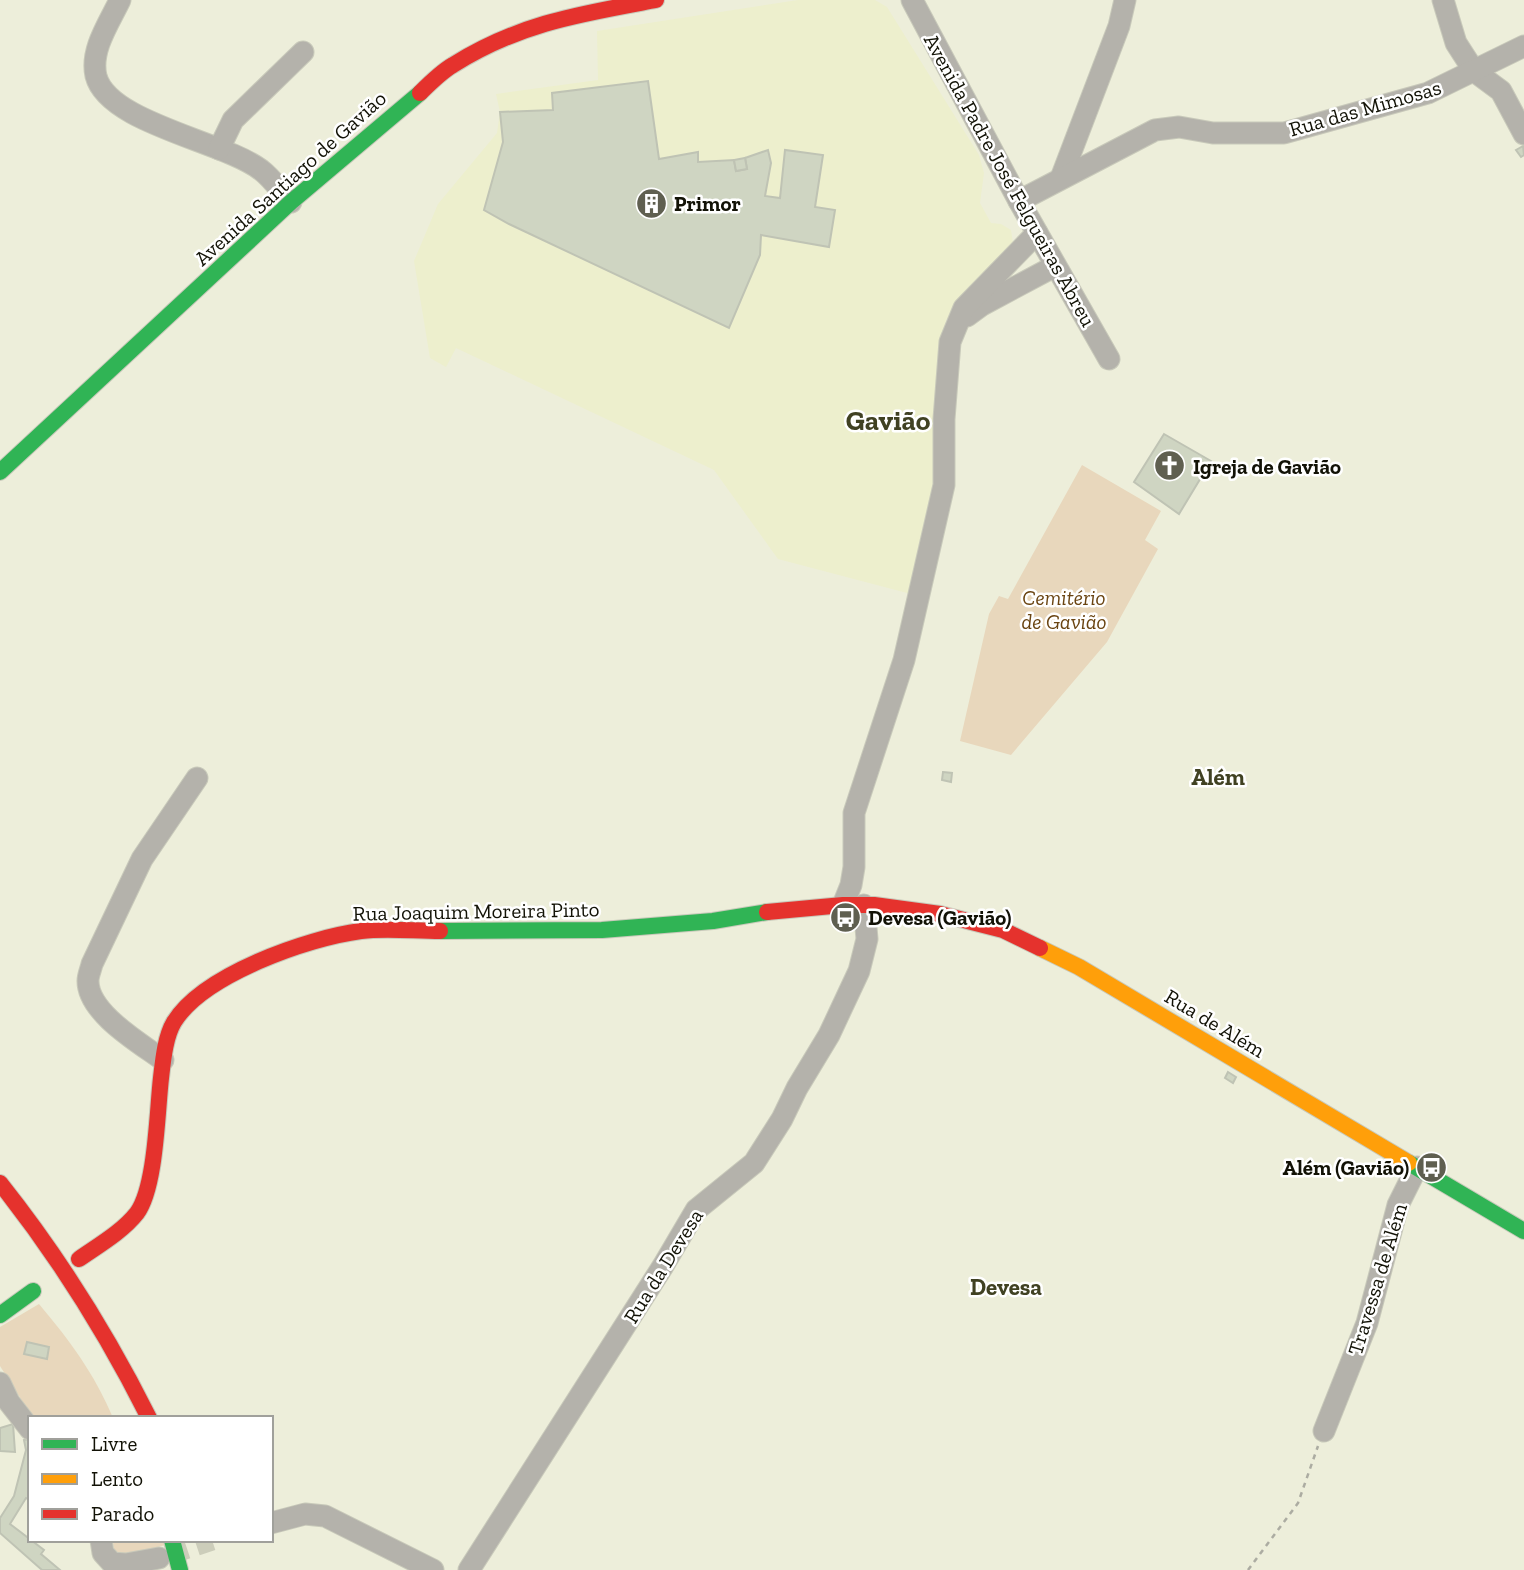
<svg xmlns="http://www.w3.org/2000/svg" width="1524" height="1570" viewBox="0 0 1524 1570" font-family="'Zilla Slab',serif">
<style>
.built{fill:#edefcd}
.green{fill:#e8d7bc}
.building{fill:#cfd5c2;stroke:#bfc3b4;stroke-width:2}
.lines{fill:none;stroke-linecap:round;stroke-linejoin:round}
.street-tunnel{stroke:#cccdba;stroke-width:21;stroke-dasharray:21 10;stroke-linecap:butt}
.street-casing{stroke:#c8c9ba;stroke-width:23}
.fast-casing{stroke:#c8c9ba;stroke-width:18}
.slow-casing{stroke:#c8c9ba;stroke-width:18}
.jam-casing{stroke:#c8c9ba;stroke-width:18}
.path{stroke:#acaca2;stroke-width:2.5;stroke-dasharray:5 5;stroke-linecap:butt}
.street{stroke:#b4b2ab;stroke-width:21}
.fast{stroke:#30b455;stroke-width:16}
.slow{stroke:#ff9f0a;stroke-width:16}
.jam{stroke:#e5322d;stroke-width:16}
.labels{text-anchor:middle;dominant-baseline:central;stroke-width:5;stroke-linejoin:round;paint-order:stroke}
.street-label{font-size:21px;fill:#121206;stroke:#fff}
.poi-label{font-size:21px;font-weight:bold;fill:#121206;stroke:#fff;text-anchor:start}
.park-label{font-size:21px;font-style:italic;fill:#6a4411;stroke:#fff}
.neighbourhood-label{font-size:23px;font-weight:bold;fill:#404122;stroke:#fff}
.district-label{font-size:28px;font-weight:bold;fill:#404122;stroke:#fff}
</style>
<rect width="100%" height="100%" fill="#edeeda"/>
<polygon class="built" points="798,0 875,0 887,7 979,155 984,173 980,203 991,223 1001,224 1011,230 1013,243 946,320 939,363 938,473 911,594 778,559 714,470 456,348 446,367 430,358 414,261 438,204 497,133 500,112 496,94 598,80 597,31"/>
<g class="green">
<polygon points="1082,465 1161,511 1145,540 1158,549 1107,642 1011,755 960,741 989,614 999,596 1008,599"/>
<path d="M39 1304C70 1341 94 1373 113 1418H33L0 1366V1327Z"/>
<polygon points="113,1540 163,1540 165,1545 122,1557 114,1555"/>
</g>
<g class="building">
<polygon points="648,81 659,159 698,152 698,162 734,160 736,171 747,169 745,158 768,150 771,163 765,196 780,198 785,150 823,155 815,207 835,210 829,247 761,235 760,255 729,328 509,224 484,210 503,142 500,112 553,110 552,93"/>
<polygon points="1523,146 1524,155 1521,157 1516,150"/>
<polygon points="745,158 747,169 736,171 734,160"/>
<polygon points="1164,434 1211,461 1179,514 1134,482"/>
<polygon points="943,772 952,773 951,782 942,780"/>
<polygon points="1228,1072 1236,1077 1233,1083 1225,1078"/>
<polygon points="27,1342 49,1347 47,1359 24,1354"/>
<polygon points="13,1424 15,1452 0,1451 0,1428"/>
<polygon points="30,1439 30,1500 26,1498 10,1524 44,1550 41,1554 60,1570 42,1570 0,1533 0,1518 14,1496 26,1450 24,1440"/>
</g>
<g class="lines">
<polyline class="street-tunnel" points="167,1555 212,1540"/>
<defs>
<g id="street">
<path d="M120 0C109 23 90 50 96 76 108 123 223 141 261 170 272 178 281 192 291 202"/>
<polyline points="912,0 1019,201 1109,359"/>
<polyline points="1443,0 1456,43 1474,71 1501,91 1524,134"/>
<polyline points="219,149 233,120 303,52"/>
<polyline points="1061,178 1119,26 1125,0"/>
<polyline points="1019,201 1155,130 1179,127 1213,133 1284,133 1428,93 1524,46"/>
<polyline points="967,316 982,305 1055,266"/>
<polyline points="843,905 851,885 854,867 854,813 904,660 944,485 944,419 950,342 964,308 1037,233"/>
<path d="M163 1060C140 1043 88 1013 88 981 88 975 91 969 92 964L142 859 197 778"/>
<polyline points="0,1383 9,1402 30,1429"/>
<polyline points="1324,1431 1367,1323 1398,1205 1417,1167"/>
<polyline points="271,1523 305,1514 325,1516 433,1570"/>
<polyline points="101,1540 103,1553 112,1563 126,1564 159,1558"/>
<polyline points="469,1570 663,1266 696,1210 754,1163 782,1119 797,1088 829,1035 859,971 867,939 864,905"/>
</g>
<g id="fast">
<polyline points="0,472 291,202 420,93"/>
<polyline points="440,931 602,930 713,921 767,912"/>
<polyline points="1409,1163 1524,1231"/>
<polyline points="0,1315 33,1291"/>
<polyline points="172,1540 180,1570"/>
</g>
<polyline id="slow" points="1040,948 1079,967 1409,1163"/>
<g id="jam">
<path d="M420 93C430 83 441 72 453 65 520 23 580 14 656 0"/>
<polyline points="767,912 843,905 874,905 940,914 1003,930 1040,948"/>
<path d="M0 1183C58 1256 107 1334 149 1418"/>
<path d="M79 1259C99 1245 122 1232 137 1213 156 1187 157 1112 161 1078 163 1061 165 1037 174 1022 203 975 307 938 361 931 386 928 414 931 440 931"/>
</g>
</defs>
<use href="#street" class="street-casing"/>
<use href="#fast" class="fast-casing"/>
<use href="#slow" class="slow-casing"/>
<use href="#jam" class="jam-casing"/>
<polyline class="path" points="1248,1570 1298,1503 1318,1446"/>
<use href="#street" class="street"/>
<use href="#fast" class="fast"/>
<use href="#slow" class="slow"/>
<use href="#jam" class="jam"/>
</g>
<defs>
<symbol id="building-disc" viewBox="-11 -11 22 22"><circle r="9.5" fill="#5f5f50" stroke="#fff"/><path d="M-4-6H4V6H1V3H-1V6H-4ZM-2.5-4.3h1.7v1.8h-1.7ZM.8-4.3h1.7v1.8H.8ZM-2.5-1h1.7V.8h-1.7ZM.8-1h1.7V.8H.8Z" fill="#fff"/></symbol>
<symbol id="church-disc" viewBox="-11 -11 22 22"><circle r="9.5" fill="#5f5f50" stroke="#fff"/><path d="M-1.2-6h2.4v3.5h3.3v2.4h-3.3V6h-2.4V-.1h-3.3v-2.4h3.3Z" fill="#fff"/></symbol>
<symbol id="bus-disc" viewBox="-11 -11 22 22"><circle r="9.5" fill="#5f5f50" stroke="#fff"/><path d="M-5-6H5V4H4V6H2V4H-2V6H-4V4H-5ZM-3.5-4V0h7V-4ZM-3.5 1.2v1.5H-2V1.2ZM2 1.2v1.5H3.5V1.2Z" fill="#fff"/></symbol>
</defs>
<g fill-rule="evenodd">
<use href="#building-disc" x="634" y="186" width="35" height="35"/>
<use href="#church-disc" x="1152" y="448" width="35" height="35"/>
<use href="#bus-disc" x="828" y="900" width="35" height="35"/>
<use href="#bus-disc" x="1414" y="1150" width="35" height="35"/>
</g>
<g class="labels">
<g class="street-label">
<text transform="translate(1365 108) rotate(-16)">Rua das Mimosas</text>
<text transform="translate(290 178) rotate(-42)">Avenida Santiago de Gavião</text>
<text transform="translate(1010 180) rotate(61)">Avenida Padre José Felgueiras Abreu</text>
<text transform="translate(476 911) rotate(-1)">Rua Joaquim Moreira Pinto</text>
<text transform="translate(1215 1023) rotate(31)">Rua de Além</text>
<text transform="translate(663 1266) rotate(-58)">Rua da Devesa</text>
<text transform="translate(1377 1279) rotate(-73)">Travessa de Além</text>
</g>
<g class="poi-label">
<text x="674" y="203">Primor</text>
<text x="1193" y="466">Igreja de Gavião</text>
<text x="868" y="917">Devesa (Gavião)</text>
<text x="1409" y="1167" text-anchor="end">Além (Gavião)</text>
</g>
<g class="park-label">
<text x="1064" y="597">Cemitério<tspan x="1064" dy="24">de Gavião</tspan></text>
</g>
<g class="neighbourhood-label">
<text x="1218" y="777">Além</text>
<text x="1006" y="1287">Devesa</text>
</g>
<g class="district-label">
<text x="888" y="420">Gavião</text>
</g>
</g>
<rect x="28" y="1416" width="245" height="126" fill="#ffffff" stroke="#a0a09b" stroke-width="2"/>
<rect x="42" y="1439" width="35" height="10" fill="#30b455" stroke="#a0a09b" stroke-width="2"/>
<text x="91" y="1451" font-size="21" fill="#121206">Livre</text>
<rect x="42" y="1474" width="35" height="10" fill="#ff9f0a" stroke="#a0a09b" stroke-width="2"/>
<text x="91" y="1486" font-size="21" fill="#121206">Lento</text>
<rect x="42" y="1509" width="35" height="10" fill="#e5322d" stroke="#a0a09b" stroke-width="2"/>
<text x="91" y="1521" font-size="21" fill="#121206">Parado</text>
</svg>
